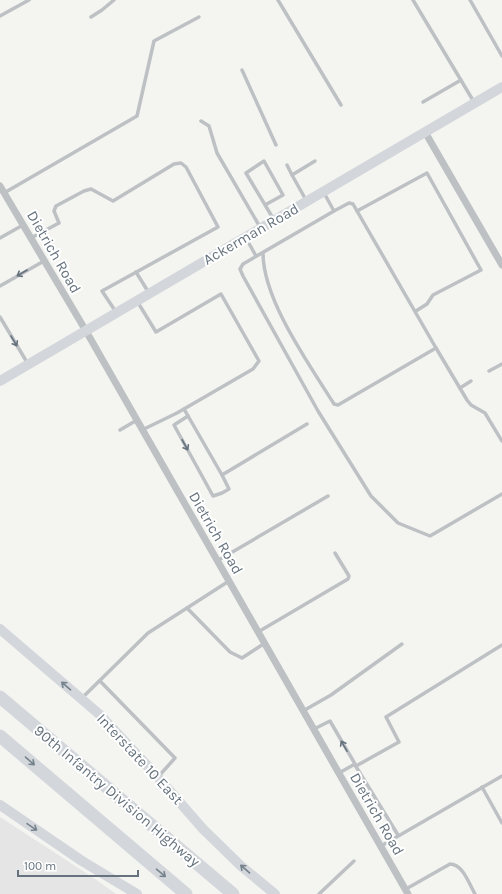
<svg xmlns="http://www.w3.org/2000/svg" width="502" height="894" viewBox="0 0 502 894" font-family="Karla,sans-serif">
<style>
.built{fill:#e4e5e4}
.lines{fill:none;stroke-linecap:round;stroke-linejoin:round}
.lane{stroke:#bdc1c4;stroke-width:3.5}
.street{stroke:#bdc1c4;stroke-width:7}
.secondary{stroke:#d3d7db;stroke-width:10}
.highway{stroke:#d3d7db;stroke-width:13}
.oneway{stroke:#66737e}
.oneway2{stroke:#76828c}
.labels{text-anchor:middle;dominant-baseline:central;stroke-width:4;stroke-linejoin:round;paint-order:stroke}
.street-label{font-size:15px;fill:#66737e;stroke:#fff}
</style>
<rect width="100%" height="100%" fill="#f4f4f1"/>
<polygon class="built" points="0,817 95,879 116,894 0,894"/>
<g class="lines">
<g class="lane">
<polyline points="278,0 341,105"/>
<polyline points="413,0 474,102"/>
<polyline points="470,0 502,56"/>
<polyline points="0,16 29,0"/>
<polyline points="91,17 102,10 114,0"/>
<polyline points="242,70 276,145"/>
<polyline points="423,102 461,80"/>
<polyline points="201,121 209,126 217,153 260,227"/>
<polyline points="287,165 292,175"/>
<polyline points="4,193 137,116 154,41 199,17"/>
<polyline points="324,193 334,211"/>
<polyline points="306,200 292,175 315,161"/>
<polyline points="265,205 283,195 264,161 246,173 274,220"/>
<polyline points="357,211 427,173 481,270 433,295 427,304 416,311"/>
<polyline points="0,238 23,225"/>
<polyline points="31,238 59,223 54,211 56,206 84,191 91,189 113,201 174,164 181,163 186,167 218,227 102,291 116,312"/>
<polyline points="246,238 256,256"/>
<path d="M263 253C263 300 309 364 334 404L338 405 436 348 353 204 349 203 334 211 243 264 240 269 243 276 318 411 371 496 398 523 430 536 502 494"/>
<polyline points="136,272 149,293"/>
<polyline points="0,286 44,261"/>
<polyline points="137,301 156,332 221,294 259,361 253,369 177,413 142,430"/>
<polyline points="0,317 28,364"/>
<polyline points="436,348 467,400 471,405 485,413 502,441"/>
<polyline points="489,371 502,364"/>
<polyline points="460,388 471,381"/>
<polyline points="184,409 222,475 307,424"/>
<polyline points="188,416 174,425 213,496 222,493 229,489 222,475"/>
<polyline points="120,430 137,420"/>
<polyline points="217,561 328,496"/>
<polyline points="229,581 187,608 230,652 242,658 265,643"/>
<polyline points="258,632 348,579 349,576 335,553"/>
<polyline points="100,681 175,758 158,777"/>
<polyline points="82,698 148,633 187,608"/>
<polyline points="303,711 331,695 402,644"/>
<polyline points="314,729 330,721 355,764 339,773"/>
<polyline points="355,765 398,835"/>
<polyline points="356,766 399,742 386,717 502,645"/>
<polyline points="482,787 502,823"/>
<polyline points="381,846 502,776"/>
<path d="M406 889 450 864C463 864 469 884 475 894"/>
<polyline points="319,894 354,861"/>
</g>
<g class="street">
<polyline points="425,132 502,265"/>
<polyline points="0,186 86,331 408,894"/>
</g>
<g class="secondary">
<polyline points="0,381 502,87"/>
<polyline points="0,629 99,714 155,774 203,829 241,866 275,894"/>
<polyline points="0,805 82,861 137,894"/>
</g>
<g class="highway">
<polyline points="0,697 233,894"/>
<polyline points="0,736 186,894"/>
</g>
</g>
<defs><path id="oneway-shaft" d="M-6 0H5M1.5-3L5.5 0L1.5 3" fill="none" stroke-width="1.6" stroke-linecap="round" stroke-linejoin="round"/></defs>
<g class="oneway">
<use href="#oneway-shaft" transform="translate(22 273) rotate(150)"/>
<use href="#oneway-shaft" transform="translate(14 341) rotate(59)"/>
<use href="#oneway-shaft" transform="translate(185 445) rotate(61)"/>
<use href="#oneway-shaft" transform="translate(344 746) rotate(-120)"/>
</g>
<g class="oneway2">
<use href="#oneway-shaft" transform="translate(66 686) rotate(-139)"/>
<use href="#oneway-shaft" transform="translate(30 761) rotate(41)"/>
<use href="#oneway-shaft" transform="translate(32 827) rotate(34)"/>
<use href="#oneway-shaft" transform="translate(245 869) rotate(-139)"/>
<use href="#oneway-shaft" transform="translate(161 873) rotate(40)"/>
</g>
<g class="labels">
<g class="street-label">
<text transform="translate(251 234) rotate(-30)">Ackerman Road</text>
<text transform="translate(54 252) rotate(60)">Dietrich Road</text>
<text transform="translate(216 533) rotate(60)">Dietrich Road</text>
<text transform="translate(140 759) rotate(47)">Interstate 10 East</text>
<text transform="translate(117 796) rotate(40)">90th Infantry Division Highway</text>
<text transform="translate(377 814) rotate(60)">Dietrich Road</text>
</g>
</g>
<path d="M18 870v6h120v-6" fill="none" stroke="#66737e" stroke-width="2"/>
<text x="24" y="870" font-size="12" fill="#66737e" stroke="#ffffff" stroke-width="3" paint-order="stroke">100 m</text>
</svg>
